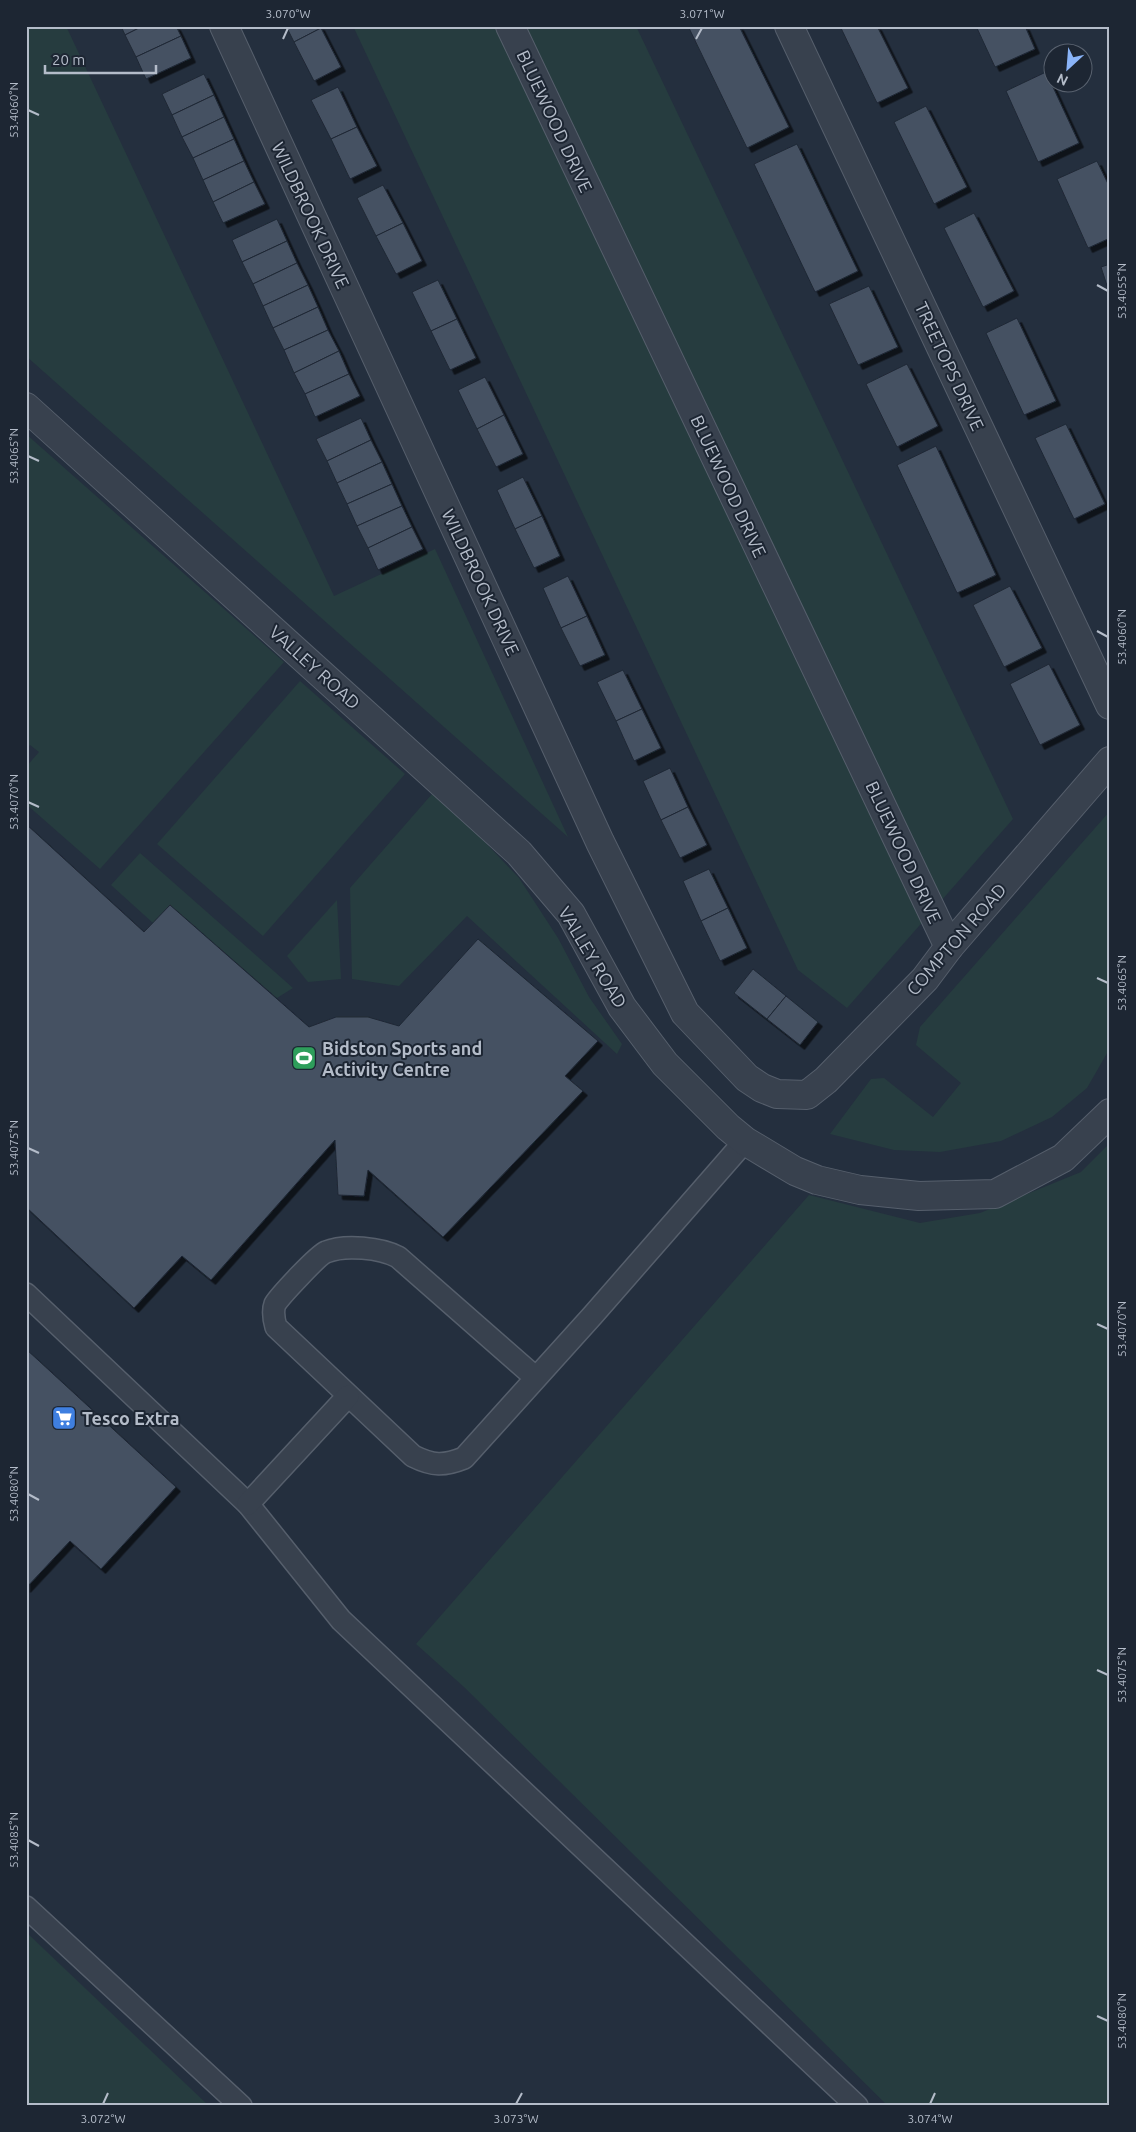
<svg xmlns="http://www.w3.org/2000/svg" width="1136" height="2132" viewBox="0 0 1136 2132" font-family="Ubuntu,sans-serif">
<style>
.green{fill:#263c3f}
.building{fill:#455162;stroke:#1f2835;filter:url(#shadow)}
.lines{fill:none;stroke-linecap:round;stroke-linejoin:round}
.lane-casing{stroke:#565f6c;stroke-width:24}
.street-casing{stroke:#565f6c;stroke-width:30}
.lane{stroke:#38414e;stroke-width:21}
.street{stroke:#38414e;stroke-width:28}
.ticks{fill:none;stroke:#b4bcc9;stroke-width:2}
.labels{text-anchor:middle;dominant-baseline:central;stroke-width:4;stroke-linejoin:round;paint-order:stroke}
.street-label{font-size:18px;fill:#b4bcc9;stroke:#1d2633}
.poi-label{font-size:18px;font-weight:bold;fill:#b4bcc9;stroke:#1d2633;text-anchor:start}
.neatline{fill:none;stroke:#b4bcc9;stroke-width:2}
.ticks-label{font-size:12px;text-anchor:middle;fill:#b4bcc9}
</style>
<defs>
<filter id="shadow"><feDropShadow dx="4.5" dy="4.5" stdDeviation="0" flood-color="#0009"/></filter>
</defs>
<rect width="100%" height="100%" fill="#242f3e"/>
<g class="green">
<polygon points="26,26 66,26 334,596 435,549 568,837 26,356"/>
<polygon points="353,26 636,26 1013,819 847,1008 798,970"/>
<polygon points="26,434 284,662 100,869 26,804 26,767 39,752 30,745 26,749"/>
<polygon points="300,681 405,774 263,936 157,844"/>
<polygon points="432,794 480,837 519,878 558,938 589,997 622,1044 617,1054 467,916 399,986 352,979 350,888"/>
<polygon points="1110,811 1110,1048 1087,1088 1052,1117 1001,1141 940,1152 894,1150 830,1134 871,1079 884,1078 933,1117 961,1083 916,1045 920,1027"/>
<polygon points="140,853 293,988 277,998 170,905 153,923 111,885"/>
<polygon points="337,900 341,979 308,982 287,956"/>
<polygon points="1110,1143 1110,2106 888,2106 464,1687 416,1644 809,1195 920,1223 980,1213 1081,1172"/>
<polygon points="26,1932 209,2106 26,2106"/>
</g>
<g class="building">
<polygon points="121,26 143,26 125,35"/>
<polygon points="143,26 176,26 181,36 136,57 125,35"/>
<polygon points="286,26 320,26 321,28 294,42"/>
<polygon points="688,26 739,26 789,127 747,148"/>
<polygon points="840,26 877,26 908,88 877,103"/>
<polygon points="976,26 1025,26 1035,49 995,67"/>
<polygon points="321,28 341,67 314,81 294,42"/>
<polygon points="181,36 191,58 146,79 136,57"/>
<polygon points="1046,72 1079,143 1038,162 1006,91"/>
<polygon points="204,74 214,95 172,115 162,94"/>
<polygon points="338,87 357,127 331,139 311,100"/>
<polygon points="214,95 224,117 182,137 172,115"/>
<polygon points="926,106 967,187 934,204 894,122"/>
<polygon points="224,117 234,139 193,158 182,137"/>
<polygon points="357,127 377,166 350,179 331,139"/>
<polygon points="234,139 244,161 203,180 193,158"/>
<polygon points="797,144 858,271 815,292 754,164"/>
<polygon points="244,161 254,182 213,202 203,180"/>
<polygon points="1097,161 1110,188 1110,238 1088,248 1057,179"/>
<polygon points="254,182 265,204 223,223 213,202"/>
<polygon points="383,185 403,223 376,236 357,198"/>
<polygon points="974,213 1014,291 983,307 944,228"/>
<polygon points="277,219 287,241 242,262 232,240"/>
<polygon points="403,223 422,261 396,274 376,236"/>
<polygon points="287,241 297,263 253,284 242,262"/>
<polygon points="297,263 308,285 263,306 253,284"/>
<polygon points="1110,264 1110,295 1101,267"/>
<polygon points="438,280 457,319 431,331 412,292"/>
<polygon points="308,285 318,307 273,328 263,306"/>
<polygon points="869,286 898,347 858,365 829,304"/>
<polygon points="318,307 328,330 284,350 273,328"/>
<polygon points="1017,318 1056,401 1024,415 986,333"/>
<polygon points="457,319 476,358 450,370 431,331"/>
<polygon points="328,330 339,351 294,373 284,350"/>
<polygon points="339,351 349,374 305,394 294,373"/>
<polygon points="907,364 938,426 897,447 866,384"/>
<polygon points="349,374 360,396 315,417 305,394"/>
<polygon points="485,377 504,415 477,429 458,390"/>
<polygon points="504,415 523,454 496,467 477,429"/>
<polygon points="361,418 371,440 327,461 316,439"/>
<polygon points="1066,424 1105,504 1074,519 1035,438"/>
<polygon points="371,440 382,462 337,483 327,461"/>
<polygon points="936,446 996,575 957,593 897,465"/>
<polygon points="382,462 392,484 347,504 337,483"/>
<polygon points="523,477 542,516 515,529 497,490"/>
<polygon points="392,484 402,506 357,526 347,504"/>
<polygon points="402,506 412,527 368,548 357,526"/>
<polygon points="542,516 560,556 534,568 515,529"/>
<polygon points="412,527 423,549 378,570 368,548"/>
<polygon points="568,576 587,616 561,628 543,588"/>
<polygon points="1010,586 1042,648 1004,667 973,605"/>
<polygon points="587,616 605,655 580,666 561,628"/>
<polygon points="1049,664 1080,725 1040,745 1010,684"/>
<polygon points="623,670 642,709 616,721 597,682"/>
<polygon points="642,709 661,748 634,761 616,721"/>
<polygon points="670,768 688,807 661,820 643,781"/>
<polygon points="688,807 707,845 680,858 661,820"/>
<polygon points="26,824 144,932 170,905 309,1027 336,1017 368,1017 399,1026 478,939 598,1041 565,1076 583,1091 443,1237 368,1170 364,1196 338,1195 335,1140 211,1280 182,1256 134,1308 26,1207"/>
<polygon points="709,869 728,908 701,921 683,881"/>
<polygon points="728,908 747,948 720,961 701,921"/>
<polygon points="753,969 786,996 767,1019 734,993"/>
<polygon points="786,996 818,1022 800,1045 767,1019"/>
<polygon points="26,1349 176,1487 101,1569 70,1541 26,1588"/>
</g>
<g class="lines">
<defs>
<g id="lane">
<polyline points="26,1294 248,1504 341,1620 857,2106"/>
<path d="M536 1378 398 1257C381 1248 345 1244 326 1252 318 1255 280 1296 275 1304 272 1312 274 1320 276 1327L413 1456C433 1466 444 1466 464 1458L593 1315 745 1141"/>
<polyline points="248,1504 348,1396"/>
<polyline points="26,1907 241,2106"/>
</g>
<g id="street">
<polyline points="224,26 600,842 685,1013 747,1078 762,1088 777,1094 807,1095 826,1080 925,979 949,947 1110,761"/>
<polyline points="510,26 949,947"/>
<polyline points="789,26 1110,705"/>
<polyline points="26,407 519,853 571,914 622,1007 665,1064 728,1127 745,1141 795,1171 817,1180 860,1190 919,1196 995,1194 1063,1158 1110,1113"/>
</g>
</defs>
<use href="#lane" class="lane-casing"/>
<use href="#street" class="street-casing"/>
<use href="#lane" class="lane"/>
<use href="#street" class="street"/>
</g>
<path class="ticks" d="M283 39 288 28M696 39 702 28M28 110 39 115M1097 285 1108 291M28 456 39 461M1097 631 1108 637M28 802 39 807M1097 978 1108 983M28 1148 39 1153M1097 1324 1108 1329M28 1494 39 1500M1097 1670 1108 1675M28 1840 39 1846M1097 2016 1108 2021M103 2104 108 2093M516 2104 522 2093M930 2104 935 2093"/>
<defs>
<symbol id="stadium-square" viewBox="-11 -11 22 22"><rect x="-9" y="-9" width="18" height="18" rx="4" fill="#2e9e5b" stroke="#1d2633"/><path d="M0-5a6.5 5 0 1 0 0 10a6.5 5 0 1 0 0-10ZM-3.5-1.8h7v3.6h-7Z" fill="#fff"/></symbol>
<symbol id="supermarket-square" viewBox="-11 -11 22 22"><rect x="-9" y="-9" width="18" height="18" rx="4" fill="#3f7fe0" stroke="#1d2633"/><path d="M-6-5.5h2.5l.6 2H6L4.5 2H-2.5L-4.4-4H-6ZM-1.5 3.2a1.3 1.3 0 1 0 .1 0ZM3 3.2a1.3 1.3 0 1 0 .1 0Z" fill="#fff"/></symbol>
</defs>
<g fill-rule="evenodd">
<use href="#stadium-square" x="290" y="1044" width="28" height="28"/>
<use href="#supermarket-square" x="50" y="1404" width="28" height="28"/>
</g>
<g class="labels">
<g class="street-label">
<text transform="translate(555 121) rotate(65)">BLUEWOOD DRIVE</text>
<text transform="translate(311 215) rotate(65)">WILDBROOK DRIVE</text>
<text transform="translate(950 366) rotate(65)">TREETOPS DRIVE</text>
<text transform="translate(729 486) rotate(65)">BLUEWOOD DRIVE</text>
<text transform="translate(481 582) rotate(65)">WILDBROOK DRIVE</text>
<text transform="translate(315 667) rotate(42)">VALLEY ROAD</text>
<text transform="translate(904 852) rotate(65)">BLUEWOOD DRIVE</text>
<text transform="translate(956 939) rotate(-49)">COMPTON ROAD</text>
<text transform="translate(593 957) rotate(59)">VALLEY ROAD</text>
</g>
<g class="poi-label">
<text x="322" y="1048">Bidston Sports and<tspan x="322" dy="21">Activity Centre</tspan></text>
<text x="82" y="1418">Tesco Extra</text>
</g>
</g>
<rect width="1136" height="2132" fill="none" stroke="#1d2633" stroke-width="55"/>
<g transform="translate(1068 68) rotate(206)"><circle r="24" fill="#1d2633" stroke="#59626f"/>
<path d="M0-4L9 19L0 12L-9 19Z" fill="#8ab4f8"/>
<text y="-8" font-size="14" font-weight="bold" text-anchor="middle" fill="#b4bcc9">N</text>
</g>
<path d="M45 65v8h111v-8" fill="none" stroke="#b4bcc9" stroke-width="2.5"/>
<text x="52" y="65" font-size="15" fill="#b4bcc9" stroke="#1d2633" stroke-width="4" paint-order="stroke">20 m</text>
<rect x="28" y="28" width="1080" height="2076" class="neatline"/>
<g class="ticks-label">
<text x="288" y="18">3.070°W</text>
<text x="702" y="18">3.071°W</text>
<text transform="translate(14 110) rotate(-90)" y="4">53.4060°N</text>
<text transform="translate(1122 291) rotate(-90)" y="4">53.4055°N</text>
<text transform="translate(14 456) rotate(-90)" y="4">53.4065°N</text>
<text transform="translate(1122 637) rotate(-90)" y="4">53.4060°N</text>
<text transform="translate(14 802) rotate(-90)" y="4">53.4070°N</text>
<text transform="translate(1122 983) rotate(-90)" y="4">53.4065°N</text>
<text transform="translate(14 1148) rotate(-90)" y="4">53.4075°N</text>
<text transform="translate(1122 1329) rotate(-90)" y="4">53.4070°N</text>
<text transform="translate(14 1494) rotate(-90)" y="4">53.4080°N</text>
<text transform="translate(1122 1675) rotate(-90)" y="4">53.4075°N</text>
<text transform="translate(14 1840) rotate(-90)" y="4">53.4085°N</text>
<text transform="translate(1122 2021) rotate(-90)" y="4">53.4080°N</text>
<text x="103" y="2123">3.072°W</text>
<text x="516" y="2123">3.073°W</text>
<text x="930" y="2123">3.074°W</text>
</g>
</svg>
